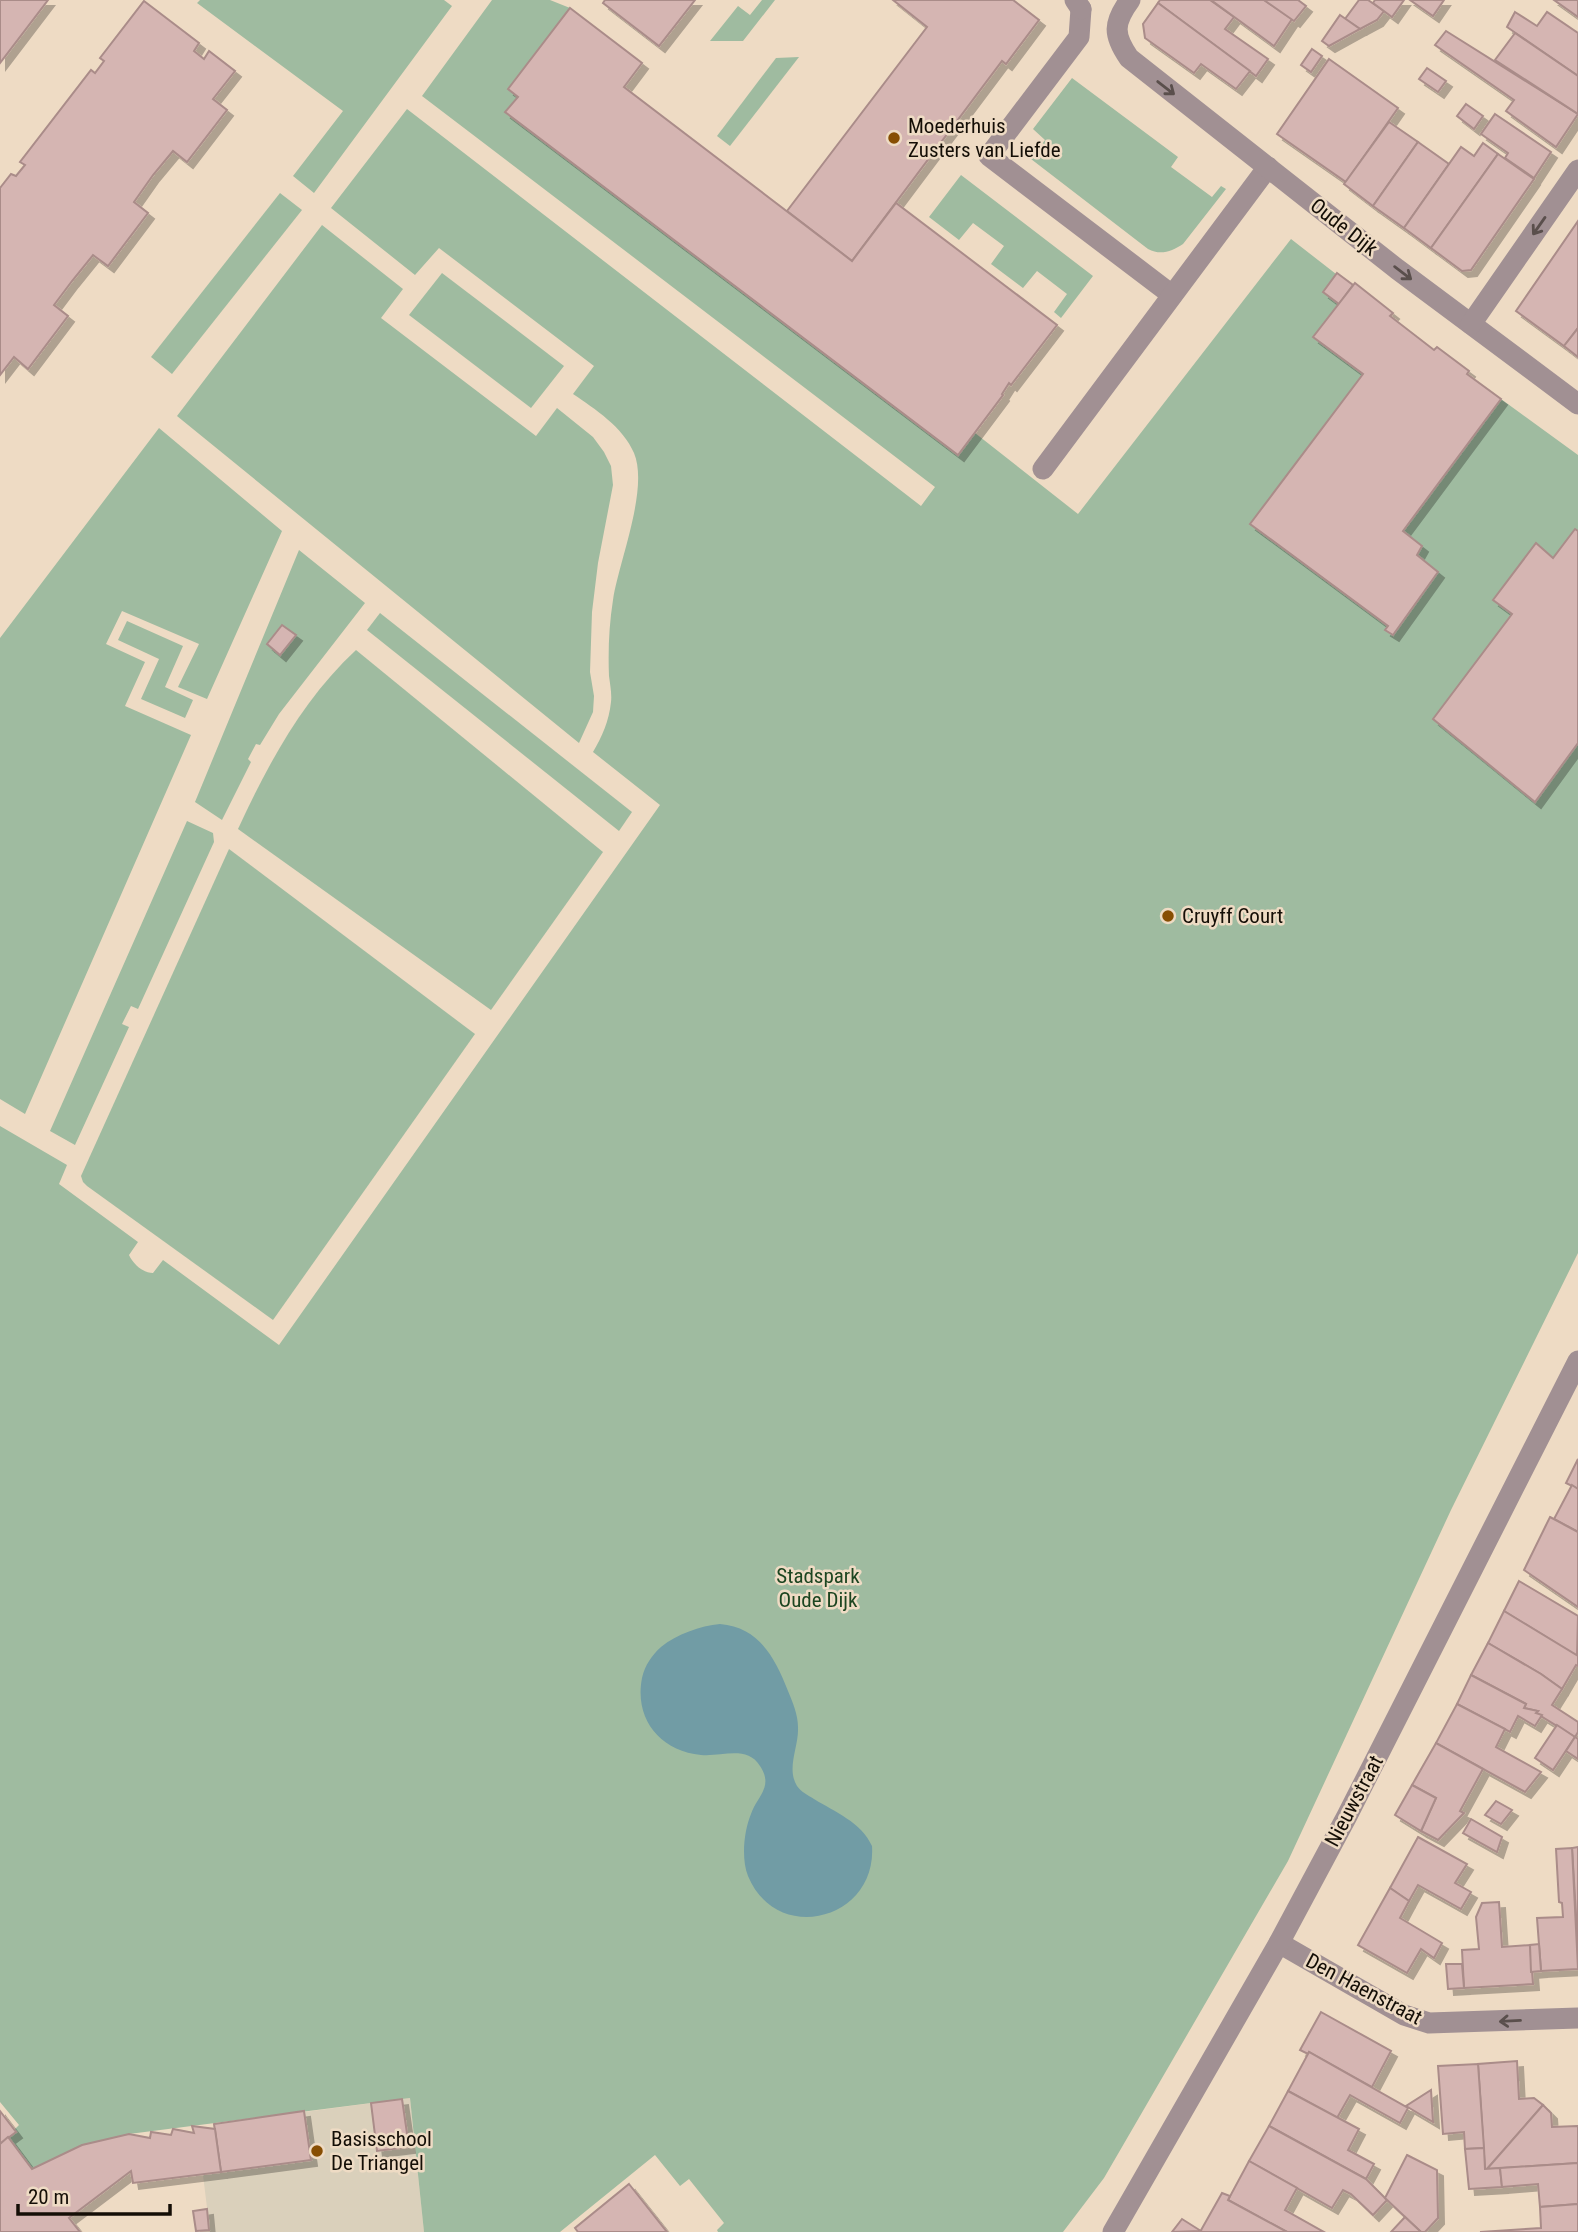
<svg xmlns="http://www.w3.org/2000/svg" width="1578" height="2232" viewBox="0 0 1578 2232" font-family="'Roboto Condensed',sans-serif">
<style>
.education{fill:#dad0bb}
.green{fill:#9fbba0}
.water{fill:#719ca5}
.building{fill:#d5b5b2;stroke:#aa8c89;stroke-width:2;filter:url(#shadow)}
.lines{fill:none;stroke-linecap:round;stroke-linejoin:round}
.lane{stroke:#a19093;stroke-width:21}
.street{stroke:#a19093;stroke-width:21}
.oneway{stroke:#5a4f4c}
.poi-dot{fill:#874e03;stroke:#eedbc4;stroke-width:2.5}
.labels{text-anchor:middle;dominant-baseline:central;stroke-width:5;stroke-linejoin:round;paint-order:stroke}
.poi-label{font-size:21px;fill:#140e06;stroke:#eedbc4;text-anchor:start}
.street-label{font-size:21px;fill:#140e06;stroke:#eedbc4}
.park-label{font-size:21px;fill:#1c4520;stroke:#eedbc4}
</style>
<defs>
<filter id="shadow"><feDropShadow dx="6" dy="6" stdDeviation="0" flood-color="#0004"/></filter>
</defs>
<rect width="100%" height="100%" fill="#eedbc4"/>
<polygon class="education" points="410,2098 424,2232 210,2232 203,2175 220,2172 214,2124"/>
<g class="green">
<polygon points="200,0 444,0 452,6 314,193 293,176 343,111 197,3"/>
<path d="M492 0H550L570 8 508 89 518 97 506 113 957 455 975 433 1078 514 1291 239 1336 274 1339 304 1313 337 1363 374 1306 452 1388 626 1385 630 1392 635 1438 572 1417 555 1422 546 1403 531 1501 399 1578 455V1253L1451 1510 1288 1861 1104 2178 1063 2232H718L717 2230 724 2223 689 2179 680 2186 655 2155 560 2232H424L410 2098 129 2134 82 2145 32 2169 8 2137 16 2132 14 2130 19 2125 0 2102V1126L67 1165 59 1184 138 1242 129 1255C133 1264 143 1273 153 1273L163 1260 279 1345 660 805 593 752C602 737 609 721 611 702 612 694 610 684 609 676 608 651 609 625 613 600 619 561 649 489 634 453 623 427 595 409 573 394L594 366 439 248 415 275 331 208 407 109 921 506 935 487 422 96Z"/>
<polygon points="762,0 775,0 743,41 710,41 738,6 750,15"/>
<polygon points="799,57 730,146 717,136 776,58"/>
<path d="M1072 78 1178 157 1171 167 1212 197 1221 186 1226 189 1183 244C1172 251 1161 256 1148 249L1031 159 1045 140 1033 129Z"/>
<polygon points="961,175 1093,276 1061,318 1054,312 1067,294 1037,271 1023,288 991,264 1004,246 973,223 959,240 929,217"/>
<polygon points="280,193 302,210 172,374 151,357"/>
<polygon points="322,225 403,289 381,318 536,436 557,408 593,437 604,452 611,466 613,485 598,563 592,612 590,672 594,696 593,712 579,743 177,416"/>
<polygon points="442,273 564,366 531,408 409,315"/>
<polygon points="159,428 282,531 207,699 178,687 199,644 122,611 106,644 145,662 125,706 191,735 25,1114 0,1099 0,638"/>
<polygon points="299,550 365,603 279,714 260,745 256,744 248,759 251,762 222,820 195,802"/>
<polygon points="380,613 632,812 619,831 367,630"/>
<polygon points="127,621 183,646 165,687 193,700 185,718 141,699 159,659 118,640"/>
<path d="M356 650 603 852 491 1010 238 829C268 764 303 699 356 650Z"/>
<polygon points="187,821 213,833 214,842 138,1009 131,1006 122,1024 129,1027 75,1145 50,1131"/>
<polygon points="229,849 475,1034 273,1320 87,1186 83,1182 81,1176"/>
</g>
<path class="water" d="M720 1624C759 1627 775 1658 788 1691 793 1703 798 1715 798 1727 799 1747 786 1768 797 1786 801 1792 808 1795 814 1799 835 1812 861 1822 872 1846 877 1920 777 1946 748 1876 741 1858 744 1831 751 1814 757 1796 774 1787 760 1766 747 1745 722 1757 701 1755 660 1751 634 1719 642 1678 645 1665 652 1655 661 1647 677 1634 700 1626 720 1624Z"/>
<g class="building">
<polygon points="0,0 48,0 0,63"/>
<polygon points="605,0 695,0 659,46 603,3"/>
<polygon points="893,0 1013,0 1039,20 1006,64 1002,61 852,261 787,211 927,27"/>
<polygon points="1160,0 1210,0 1234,17 1225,29 1268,59 1256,76 1158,3"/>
<polygon points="1211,0 1264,0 1292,19 1274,46"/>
<polygon points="1264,0 1298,0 1306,6 1294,21"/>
<polygon points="1359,0 1368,0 1384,11 1377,20 1360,29 1345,19"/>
<polygon points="1375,0 1404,0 1392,17 1373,3"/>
<polygon points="1410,0 1444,0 1433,16"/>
<polygon points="1554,0 1578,0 1578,17"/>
<polygon points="144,1 199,43 194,51 204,59 209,51 235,71 213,99 227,110 187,162 173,151 153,175 134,202 148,213 108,266 93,255 72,281 54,305 68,316 28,369 14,357 0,375 0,188 11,174 16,176 25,165 20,162 91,70 95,73 104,61 100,58"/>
<polygon points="1158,3 1250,71 1236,89 1201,64 1194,73 1145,38 1143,24"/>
<polygon points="570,8 642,63 624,87 852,261 896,203 1057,325 1011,385 1009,383 1002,394 1003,395 958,455 505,112 518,97 508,89"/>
<polygon points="1515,12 1537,26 1547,12 1578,33 1578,76 1507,27"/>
<polygon points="1340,15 1360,29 1329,46 1322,41"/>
<polygon points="1446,31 1578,114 1556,147 1506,111 1514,100 1435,45"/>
<polygon points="1515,33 1578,76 1578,114 1495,60"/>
<polygon points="1312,49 1322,56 1311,72 1301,65"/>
<polygon points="1329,59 1398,108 1346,182 1277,134"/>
<polygon points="1427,68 1446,81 1438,92 1419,79"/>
<polygon points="1466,104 1483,116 1474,129 1457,116"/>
<polygon points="1495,114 1551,152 1534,178 1505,158 1508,153 1481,134"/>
<polygon points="1389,122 1418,142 1373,206 1344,184"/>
<polygon points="1418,142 1449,164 1404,228 1373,206"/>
<polygon points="1483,143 1498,154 1431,248 1404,228 1461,147 1474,156"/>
<polygon points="1498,154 1534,179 1471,270 1462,271 1431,248"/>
<polygon points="1578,221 1578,328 1564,346 1516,311"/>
<polygon points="1337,273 1353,285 1339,304 1323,292"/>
<polygon points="1355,283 1393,313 1390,316 1434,350 1437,347 1469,371 1467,374 1501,399 1403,531 1422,546 1417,555 1438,572 1393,635 1385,630 1388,626 1250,524 1363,374 1313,337"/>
<polygon points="1578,328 1578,357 1564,346"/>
<polygon points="1575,529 1578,531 1578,743 1535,802 1433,719 1512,614 1493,600 1536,543 1553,558"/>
<polygon points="282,625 296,635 280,655 267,644"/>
<polygon points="1578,1459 1578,1489 1566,1483"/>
<polygon points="1572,1485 1578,1489 1578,1532 1554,1519"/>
<polygon points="1550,1517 1578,1532 1578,1607 1524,1570"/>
<polygon points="1519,1581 1578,1616 1577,1656 1504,1611"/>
<polygon points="1504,1611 1578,1656 1578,1666 1576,1665 1562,1689 1541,1674 1488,1643"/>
<polygon points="1488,1643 1541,1674 1562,1689 1552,1705 1578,1722 1578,1732 1575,1737 1536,1713 1538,1711 1524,1708 1526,1704 1471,1675"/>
<polygon points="1471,1675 1526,1704 1524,1708 1538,1711 1536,1713 1542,1715 1535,1726 1518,1716 1510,1732 1457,1704"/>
<polygon points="1457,1704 1505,1729 1496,1747 1541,1772 1525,1792 1436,1743"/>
<polygon points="1557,1725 1575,1737 1553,1770 1535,1758"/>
<polygon points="1575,1737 1578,1739 1578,1759 1566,1751"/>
<polygon points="1436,1743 1483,1769 1460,1811 1464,1813 1438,1840 1421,1831 1436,1798 1412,1785"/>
<polygon points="1412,1785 1436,1798 1421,1831 1395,1815"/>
<polygon points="1496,1801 1512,1810 1501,1824 1485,1815"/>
<polygon points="1471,1819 1502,1837 1497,1852 1463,1833"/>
<polygon points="1418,1837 1467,1864 1455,1883 1471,1892 1461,1909 1418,1885 1409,1901 1390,1888"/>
<polygon points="1578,1847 1578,1948 1572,1848"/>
<polygon points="1572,1848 1578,1969 1541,1971 1537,1918 1563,1917 1562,1903 1559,1902 1556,1849"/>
<polygon points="1390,1888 1409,1901 1400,1918 1442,1943 1434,1958 1421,1949 1407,1973 1358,1945"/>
<polygon points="1499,1902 1502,1947 1530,1945 1533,1984 1464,1988 1462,1950 1479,1949 1476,1917 1482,1903"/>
<polygon points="1539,1944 1541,1971 1531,1972 1530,1945"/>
<polygon points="1446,1964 1462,1964 1464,1988 1448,1989"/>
<polygon points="1321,2012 1391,2051 1372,2087 1309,2052 1308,2054 1300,2050"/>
<polygon points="1309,2052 1408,2108 1400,2123 1350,2095 1337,2118 1288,2091"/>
<polygon points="1517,2061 1519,2099 1534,2098 1543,2105 1487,2169 1485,2169 1478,2064"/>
<polygon points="1478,2064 1484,2148 1465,2149 1464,2132 1443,2134 1438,2066"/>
<polygon points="1431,2090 1433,2122 1406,2106"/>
<polygon points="1288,2091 1359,2129 1348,2150 1374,2164 1366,2179 1269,2126"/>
<polygon points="402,2099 409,2147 377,2151 371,2103"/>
<polygon points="1543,2105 1551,2113 1552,2127 1578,2126 1578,2163 1487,2169"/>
<polygon points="0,2111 16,2132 0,2144"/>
<polygon points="304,2111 311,2160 221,2172 214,2124"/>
<polygon points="192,2126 215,2129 221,2172 133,2183 131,2171 69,2218 80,2232 0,2232 0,2144 8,2137 32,2169 82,2145 129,2134 150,2138 151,2132 171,2135 173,2129 194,2133"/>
<polygon points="1269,2126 1366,2179 1387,2200 1373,2215 1351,2194 1343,2190 1332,2208 1249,2161"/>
<polygon points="1484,2148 1485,2169 1500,2168 1502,2187 1469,2189 1465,2149"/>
<polygon points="1407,2155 1437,2170 1438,2218 1425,2232 1421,2232 1385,2198"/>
<polygon points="1249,2161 1297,2188 1285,2210 1324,2232 1287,2232 1228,2200"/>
<polygon points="1578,2163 1578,2204 1540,2207 1538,2184 1502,2187 1500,2168"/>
<polygon points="629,2184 667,2232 578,2232 575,2228"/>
<polygon points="1222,2193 1230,2196 1228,2200 1287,2232 1200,2232"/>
<polygon points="1578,2204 1578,2232 1480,2232 1541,2228 1540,2207"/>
<polygon points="207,2209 209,2230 196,2231 193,2211"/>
<polygon points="1405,2217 1421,2232 1391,2232"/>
<polygon points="1182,2219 1201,2231 1172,2232"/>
</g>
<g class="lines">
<g class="lane">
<polyline points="1081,9 1079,37 989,156 1172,295"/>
<polyline points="1043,469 1268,167"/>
</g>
<g class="street">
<polyline points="1075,0 1081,9"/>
<path d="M1130 0C1113 23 1113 35 1129 58L1397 269 1578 404"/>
<polyline points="1471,324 1578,170"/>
<polyline points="1279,1943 1404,2015 1429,2023 1578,2018"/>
<polyline points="1113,2232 1279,1943 1347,1816 1578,1361"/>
</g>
</g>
<defs><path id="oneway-shaft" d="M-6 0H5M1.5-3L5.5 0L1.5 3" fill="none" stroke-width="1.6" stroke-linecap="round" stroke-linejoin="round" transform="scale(1.75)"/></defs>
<g class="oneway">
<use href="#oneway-shaft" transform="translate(1166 88) rotate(38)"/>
<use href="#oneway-shaft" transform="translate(1539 226) rotate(125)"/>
<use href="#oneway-shaft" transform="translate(1403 273) rotate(37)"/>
<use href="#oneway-shaft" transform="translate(1510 2021) rotate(177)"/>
</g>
<g class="poi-dot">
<circle cx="894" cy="138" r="7"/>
<circle cx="1168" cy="916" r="7"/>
<circle cx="317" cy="2151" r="7"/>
</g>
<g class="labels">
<g class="poi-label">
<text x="908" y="126">Moederhuis<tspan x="908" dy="24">Zusters van Liefde</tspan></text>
<text x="1182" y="916">Cruyff Court</text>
<text x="331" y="2139">Basisschool<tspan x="331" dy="24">De Triangel</tspan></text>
</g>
<g class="street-label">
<text transform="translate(1344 227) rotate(38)">Oude Dijk</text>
<text transform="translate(1354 1801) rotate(-62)">Nieuwstraat</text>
<text transform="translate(1364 1989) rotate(28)">Den Haenstraat</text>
</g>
<g class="park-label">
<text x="818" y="1576">Stadspark<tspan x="818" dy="24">Oude Dijk</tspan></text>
</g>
</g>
<path d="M18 2204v10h152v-10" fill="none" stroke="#140e06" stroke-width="3.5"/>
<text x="28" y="2204" font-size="21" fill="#140e06" stroke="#eedbc4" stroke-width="5" paint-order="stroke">20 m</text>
</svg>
